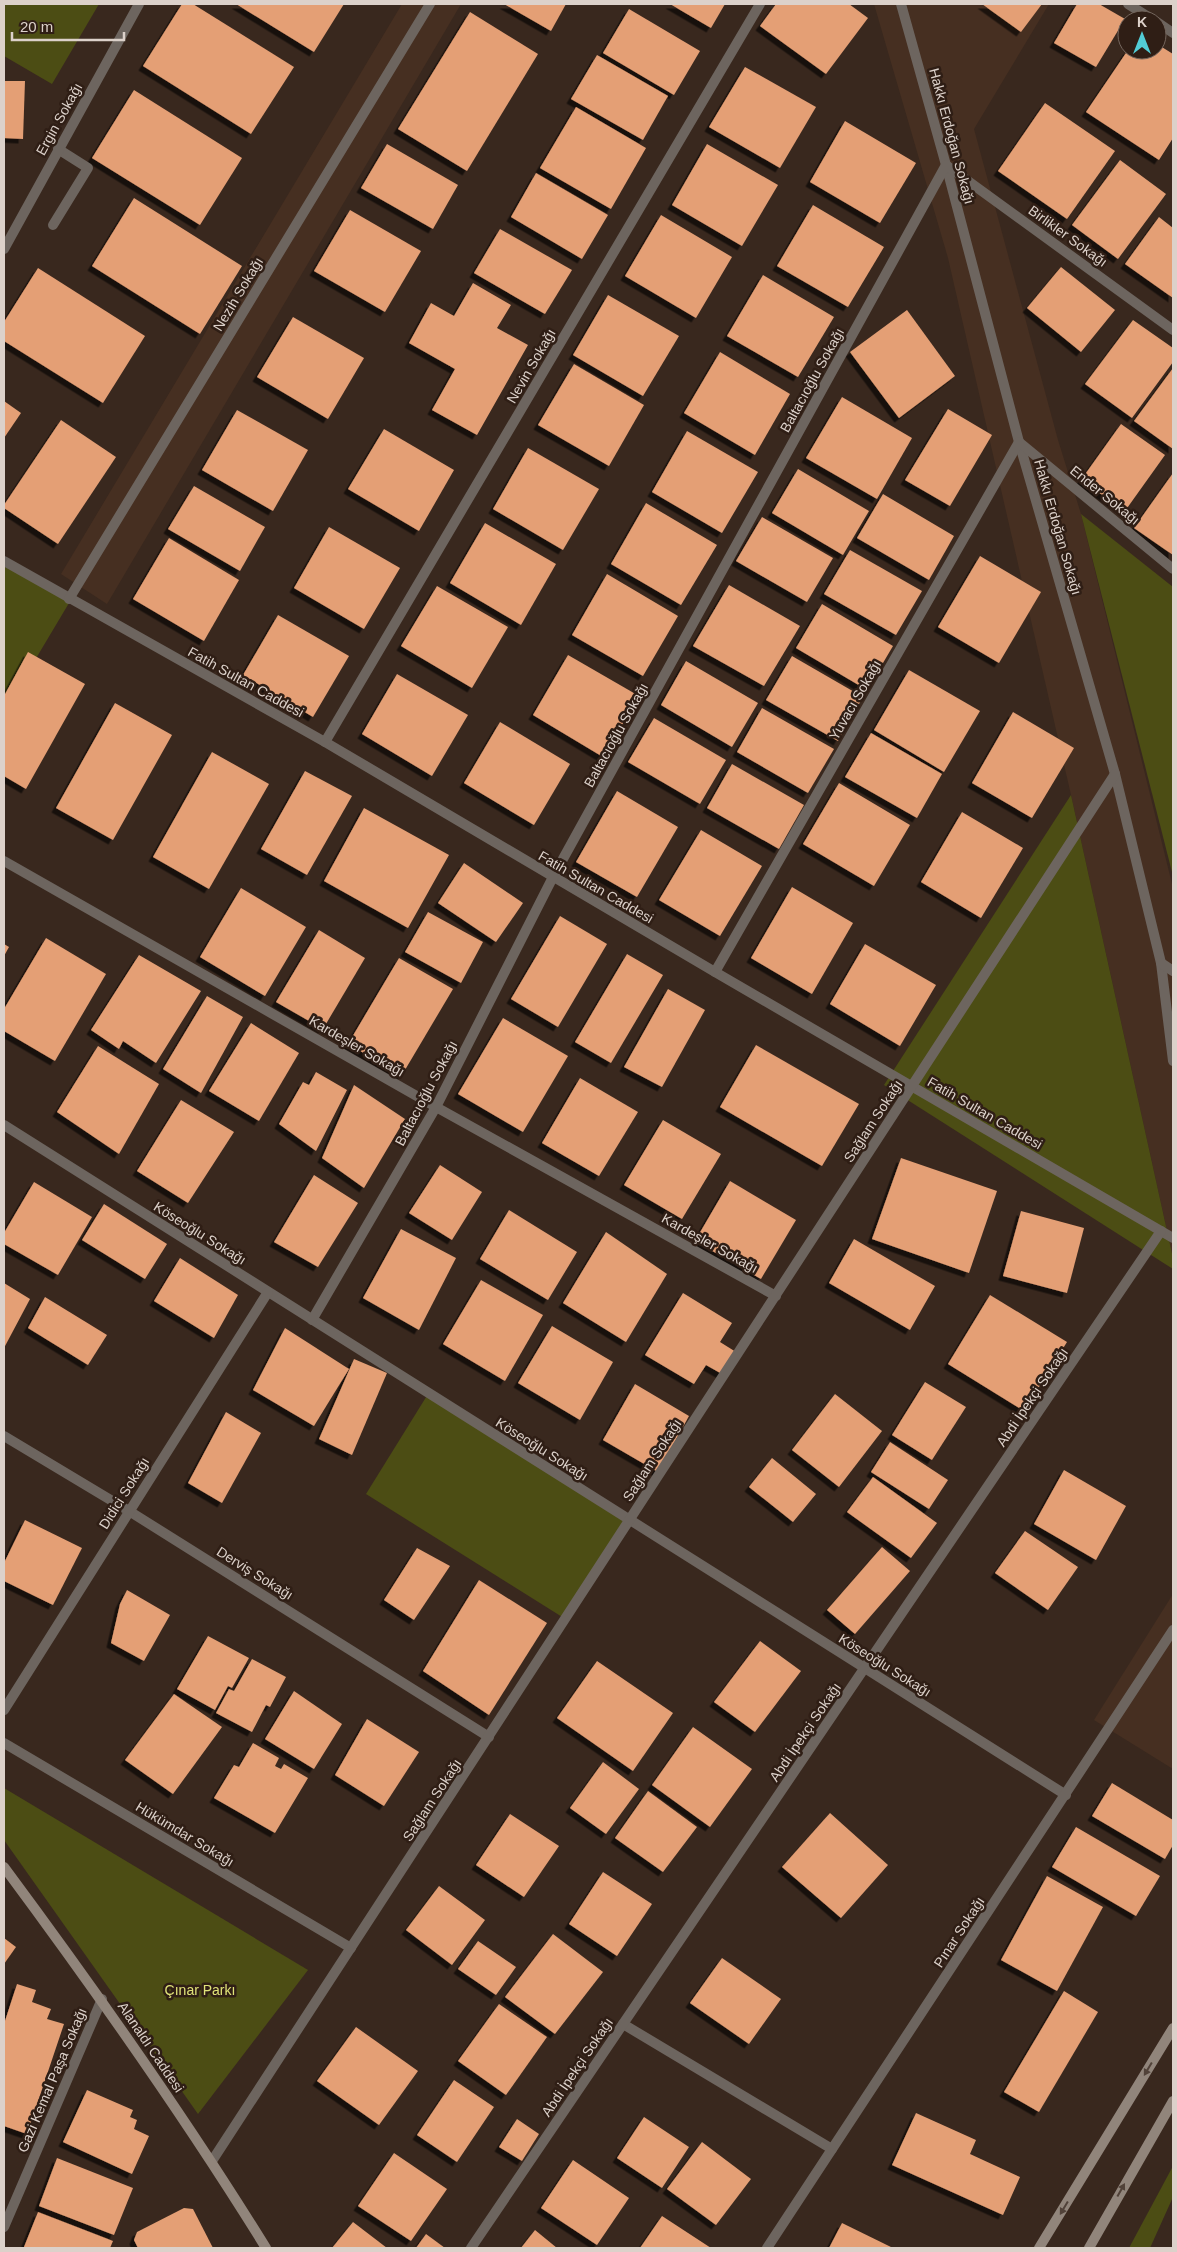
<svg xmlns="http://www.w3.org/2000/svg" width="1177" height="2252" viewBox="0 0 1177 2252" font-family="Helvetica,sans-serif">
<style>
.built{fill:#462f21}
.green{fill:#4c4d14}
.building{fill:#e49f75;filter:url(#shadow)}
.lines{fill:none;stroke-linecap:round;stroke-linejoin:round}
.lane{stroke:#6d655f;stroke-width:10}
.street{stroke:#6d655f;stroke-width:10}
.secondary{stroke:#91857b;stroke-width:10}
.oneway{fill:#514239}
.labels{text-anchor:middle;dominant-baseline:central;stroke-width:5;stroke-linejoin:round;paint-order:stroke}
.street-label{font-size:14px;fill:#dcd1ca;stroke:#2f1e15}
.park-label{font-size:14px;fill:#e0e379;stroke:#2f1e15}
</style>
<defs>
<filter id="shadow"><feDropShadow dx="-4.5" dy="4.5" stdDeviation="0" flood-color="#0009"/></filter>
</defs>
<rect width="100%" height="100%" fill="#39281e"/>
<g class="built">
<polygon points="402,4 461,4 107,604 61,574"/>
<polygon points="874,4 1049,4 974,129 1058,440 1081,514 1173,888 1173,1258 1071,795 948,258"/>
<polygon points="1173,1594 1173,1769 1094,1720"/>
</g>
<g class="green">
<polygon points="4,4 99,4 52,84 4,56"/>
<polygon points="1081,514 1173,587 1173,876"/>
<polygon points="4,558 72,598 4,712"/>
<polygon points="1071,795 1173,1258 1173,1269 884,1085"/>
<polygon points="428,1394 630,1520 567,1620 366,1494"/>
<polygon points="4,1788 308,1970 198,2114 4,1840"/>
<polygon points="1173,2166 1173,2197 1150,2248 1129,2248"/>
</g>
<g class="building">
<polygon points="182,4 193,4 294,67 251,134 143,66"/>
<polygon points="236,4 344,4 314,52"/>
<polygon points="504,4 566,4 551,31"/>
<polygon points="670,4 725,4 711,28"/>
<polygon points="776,4 849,4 868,18 826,74 760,26"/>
<polygon points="982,4 1042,4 1021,32"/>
<polygon points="1077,4 1099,4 1125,19 1096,67 1054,43"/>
<polygon points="629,9 700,51 674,95 603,53"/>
<polygon points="470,12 538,54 467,171 398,129"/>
<polygon points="1157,44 1173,54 1173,138 1159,160 1086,112 1128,50 1157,50"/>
<polygon points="597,55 668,96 643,140 571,99"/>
<polygon points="745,67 816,107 780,168 709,127"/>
<polygon points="4,81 25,81 23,139 4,138"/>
<polygon points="134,90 242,158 200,225 92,158"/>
<polygon points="1045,103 1115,151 1067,219 998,171"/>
<polygon points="576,107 646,148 611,209 540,168"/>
<polygon points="845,121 916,163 880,223 810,182"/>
<polygon points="387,144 458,185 433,229 361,188"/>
<polygon points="707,144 778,185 742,246 672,205"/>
<polygon points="1120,160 1166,194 1118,259 1072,225"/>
<polygon points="536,173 608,215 582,259 511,217"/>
<polygon points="134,198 242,266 200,334 92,266"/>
<polygon points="813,205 884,247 848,307 777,266"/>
<polygon points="350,210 421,251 385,312 314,271"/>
<polygon points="661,215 732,257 696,318 625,276"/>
<polygon points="1159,217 1173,228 1173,298 1125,264"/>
<polygon points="500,229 572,270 545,314 474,273"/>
<polygon points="1061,267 1115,310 1081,352 1027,308"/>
<polygon points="38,268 145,336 103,403 4,341 4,322"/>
<polygon points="763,275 834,317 798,377 727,336"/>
<polygon points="473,283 511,305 497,328 528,345 477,435 432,410 455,369 409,343 431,303 454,316"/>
<polygon points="608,295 679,336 643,396 573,355"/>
<polygon points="907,310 955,376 899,418 850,352"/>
<polygon points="293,317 364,358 328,419 257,377"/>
<polygon points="1133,320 1173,348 1173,362 1132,418 1085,384"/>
<polygon points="720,352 790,394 755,455 684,413"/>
<polygon points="574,364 644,405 609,466 538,425"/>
<polygon points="1173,368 1173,449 1134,421"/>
<polygon points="842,397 912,438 877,499 806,458"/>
<polygon points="4,401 21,413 4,438"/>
<polygon points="948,409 992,435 950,506 905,480"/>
<polygon points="237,410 308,450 273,511 202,470"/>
<polygon points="61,420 116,457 58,544 4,508 4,505"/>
<polygon points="1121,424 1165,455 1125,511 1081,480"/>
<polygon points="384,429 454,470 419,531 348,489"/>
<polygon points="687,431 758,472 722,533 652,492"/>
<polygon points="528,448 599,489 563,550 493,509"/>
<polygon points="798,469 869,511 843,555 772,513"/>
<polygon points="1173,473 1173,555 1134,528"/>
<polygon points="194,486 265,527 240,571 168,529"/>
<polygon points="883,494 954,536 929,580 857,538"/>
<polygon points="646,503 717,545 681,605 611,564"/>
<polygon points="762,517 833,558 807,602 736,561"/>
<polygon points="485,523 556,564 521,625 450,583"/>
<polygon points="329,527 400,568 364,629 294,588"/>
<polygon points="169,538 239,580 204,641 133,599"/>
<polygon points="850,550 922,591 896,635 824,594"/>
<polygon points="980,556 1041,592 999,663 938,627"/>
<polygon points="607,574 678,616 643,676 572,635"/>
<polygon points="729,585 800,626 764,686 693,646"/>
<polygon points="437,586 508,627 472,688 401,646"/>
<polygon points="822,604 893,646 867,690 796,648"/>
<polygon points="278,615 349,656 313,717 243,675"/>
<polygon points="28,652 85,684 26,789 4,776 4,696"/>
<polygon points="568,655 639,696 603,757 533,715"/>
<polygon points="792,656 863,697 838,741 766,700"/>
<polygon points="686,661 758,703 732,747 661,705"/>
<polygon points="909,670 980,711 944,772 874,730"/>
<polygon points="397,674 468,715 432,776 362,734"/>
<polygon points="115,703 172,735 113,840 56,808"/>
<polygon points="762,708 834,749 808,793 737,752"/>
<polygon points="1013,712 1074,748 1032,818 972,783"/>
<polygon points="654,718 726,760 700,804 628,762"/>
<polygon points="500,722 570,764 534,825 464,783"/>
<polygon points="871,733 942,774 917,818 845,777"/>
<polygon points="212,752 269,784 209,889 153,857"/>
<polygon points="732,764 804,805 779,849 707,808"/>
<polygon points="305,771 352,796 307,875 261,849"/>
<polygon points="839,783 910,825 874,886 803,844"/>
<polygon points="617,791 678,827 637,897 576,862"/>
<polygon points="364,808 449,855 408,928 324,881"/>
<polygon points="962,812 1023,848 981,918 921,882"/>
<polygon points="701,830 762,866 720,936 659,900"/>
<polygon points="464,863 523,903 496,942 438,903"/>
<polygon points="792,887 853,923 812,994 751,958"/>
<polygon points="241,888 306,927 265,996 200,957"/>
<polygon points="428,912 483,942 461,983 405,952"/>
<polygon points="560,916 607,944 558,1027 511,999"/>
<polygon points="319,930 365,958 323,1029 276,1002"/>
<polygon points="46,938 106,974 55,1061 4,1031 4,1009"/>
<polygon points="4,944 9,947 4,956"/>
<polygon points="865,944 936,985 900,1046 830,1004"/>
<polygon points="627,954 663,975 611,1063 575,1042"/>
<polygon points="139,955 201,991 156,1063 123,1041 119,1049 91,1030"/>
<polygon points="399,958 453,989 402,1075 348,1044"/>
<polygon points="668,989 705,1010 662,1087 624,1067"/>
<polygon points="207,996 243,1017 201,1093 163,1069"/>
<polygon points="503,1018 568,1056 523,1132 458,1094"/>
<polygon points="251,1023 299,1053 259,1121 209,1091"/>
<polygon points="756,1045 859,1104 822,1166 720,1107"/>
<polygon points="98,1046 159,1084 119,1154 57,1112"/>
<polygon points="316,1072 347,1090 316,1151 279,1124 303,1082 309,1085"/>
<polygon points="580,1078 638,1112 599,1176 542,1143"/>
<polygon points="354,1085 405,1119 364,1188 322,1158"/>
<polygon points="181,1100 234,1132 188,1203 137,1171"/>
<polygon points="663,1120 721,1154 682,1219 624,1185"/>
<polygon points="901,1158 997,1191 969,1273 872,1239"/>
<polygon points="440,1165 482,1192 452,1240 409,1213"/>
<polygon points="314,1175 358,1203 318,1267 274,1242"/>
<polygon points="730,1181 796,1220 761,1279 695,1241"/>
<polygon points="34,1182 92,1217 58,1275 4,1244 4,1233"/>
<polygon points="104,1204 167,1244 145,1279 82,1240"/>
<polygon points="509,1210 577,1252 548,1300 480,1259"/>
<polygon points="1021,1211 1084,1228 1067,1293 1003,1276"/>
<polygon points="401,1229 456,1258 419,1330 363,1298"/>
<polygon points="606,1232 667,1274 626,1342 563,1303"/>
<polygon points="854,1239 935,1286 910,1330 829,1283"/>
<polygon points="180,1258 238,1295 214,1338 154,1301"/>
<polygon points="481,1280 543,1315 505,1381 443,1344"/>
<polygon points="4,1283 30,1299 4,1348"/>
<polygon points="683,1293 732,1323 720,1342 736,1352 722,1374 706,1365 694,1384 645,1355"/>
<polygon points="990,1295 1067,1342 1024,1411 948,1364"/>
<polygon points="45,1297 107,1335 88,1365 28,1328"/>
<polygon points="552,1326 613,1362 580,1420 518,1383"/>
<polygon points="285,1328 349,1369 314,1426 253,1390"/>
<polygon points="354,1359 387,1373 352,1455 319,1439"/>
<polygon points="925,1382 966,1407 932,1460 892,1435"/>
<polygon points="635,1384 689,1416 658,1472 603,1440"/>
<polygon points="835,1394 882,1431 839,1487 792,1450"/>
<polygon points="226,1412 261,1433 222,1503 188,1483"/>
<polygon points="890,1442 948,1480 929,1509 871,1472"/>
<polygon points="772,1458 816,1494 793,1522 749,1487"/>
<polygon points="1064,1470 1126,1506 1096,1560 1034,1524"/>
<polygon points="873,1477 937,1523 911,1558 847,1512"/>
<polygon points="25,1520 82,1548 53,1605 4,1581 4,1563"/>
<polygon points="1025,1531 1078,1567 1048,1610 995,1573"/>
<polygon points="882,1547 910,1571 855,1634 827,1610"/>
<polygon points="417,1548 450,1566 414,1620 384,1600"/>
<polygon points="479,1580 547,1623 489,1715 423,1671"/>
<polygon points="127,1590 170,1615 144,1661 111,1643 120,1604"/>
<polygon points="208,1636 249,1658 232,1688 228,1686 215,1710 177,1689"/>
<polygon points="760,1641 801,1671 755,1732 714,1702"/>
<polygon points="252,1659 286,1677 270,1707 266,1705 252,1732 216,1713 229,1689 234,1691"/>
<polygon points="597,1661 673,1713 633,1771 557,1718"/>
<polygon points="294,1691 342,1724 314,1769 265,1739"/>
<polygon points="174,1694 222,1727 173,1794 125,1760"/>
<polygon points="367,1719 419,1752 384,1806 335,1775"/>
<polygon points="693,1727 752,1769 710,1827 652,1785"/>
<polygon points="253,1743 279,1758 275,1766 281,1769 284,1764 308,1778 275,1833 214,1798 234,1765 239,1767"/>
<polygon points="603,1762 639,1789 606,1834 570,1808"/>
<polygon points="1112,1783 1173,1820 1173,1845 1165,1859 1092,1816"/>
<polygon points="648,1791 697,1827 663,1872 615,1838"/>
<polygon points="830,1813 888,1865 841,1918 782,1867"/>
<polygon points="510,1814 559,1846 524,1897 476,1865"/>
<polygon points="1076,1827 1160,1876 1136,1916 1052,1867"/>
<polygon points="603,1872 652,1904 617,1956 569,1924"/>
<polygon points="1047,1876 1103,1907 1057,1991 1001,1960"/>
<polygon points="439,1886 485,1920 452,1965 406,1930"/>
<polygon points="553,1934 603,1972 555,2034 505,1997"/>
<polygon points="4,1938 16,1947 4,1964"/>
<polygon points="478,1941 516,1967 496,1995 458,1969"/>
<polygon points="722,1958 781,1999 749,2044 690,2003"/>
<polygon points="17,1984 36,1990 32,2002 51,2009 47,2019 64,2024 27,2134 4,2126 4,2024"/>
<polygon points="1064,1991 1098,2012 1039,2112 1004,2092"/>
<polygon points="499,2004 547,2037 506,2095 458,2061"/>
<polygon points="356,2027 418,2071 379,2125 317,2081"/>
<polygon points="454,2080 494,2107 457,2162 417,2135"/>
<polygon points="87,2090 133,2110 130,2117 137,2120 134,2129 149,2136 132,2174 63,2142"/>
<polygon points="916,2113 976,2140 970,2154 1020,2177 1003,2215 892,2165"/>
<polygon points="644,2117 689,2147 662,2188 617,2158"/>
<polygon points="517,2119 539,2134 522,2161 499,2147"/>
<polygon points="702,2142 751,2179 716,2225 667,2189"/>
<polygon points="394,2153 447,2189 411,2241 358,2206"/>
<polygon points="57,2158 133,2188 114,2235 39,2206"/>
<polygon points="573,2160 629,2198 597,2245 541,2208"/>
<polygon points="184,2208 193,2209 213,2248 138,2248 134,2240 137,2232"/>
<polygon points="38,2212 113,2241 110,2248 24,2247"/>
<polygon points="662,2216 711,2248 640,2248"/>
<polygon points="353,2222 387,2248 332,2248"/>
<polygon points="842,2223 893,2248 829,2248"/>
<polygon points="535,2230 557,2248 521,2248"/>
<polygon points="426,2234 445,2248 416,2248"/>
</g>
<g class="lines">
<g class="lane">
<polyline points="53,225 88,168 58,149"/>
<polyline points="623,2024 832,2149"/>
</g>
<g class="street">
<polyline points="901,4 946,165 1019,442 1115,774 1161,963 1173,1061"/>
<polyline points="1128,4 1153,20"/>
<polyline points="1157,22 1173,33"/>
<polyline points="4,249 139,4"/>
<polyline points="4,561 325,742 715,972 1173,1238"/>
<polyline points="69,599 430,4"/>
<polyline points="325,742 760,4"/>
<polyline points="4,861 436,1107 776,1296"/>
<polyline points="1161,963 1173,971"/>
<polyline points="715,972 1019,442 1173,569"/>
<polyline points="4,1125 1066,1795"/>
<polyline points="312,1320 436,1107 553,877 946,165 1173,330"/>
<polyline points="4,1436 129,1511 489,1737"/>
<polyline points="4,1710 268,1292"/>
<polyline points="4,1743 351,1948"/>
<polyline points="212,2161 1115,774"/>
<polyline points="4,2227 102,1999"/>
<polyline points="471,2248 1161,1231"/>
<polyline points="767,2248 1173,1630"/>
</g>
<g class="secondary">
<path d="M4 1867C96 1991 185 2117 266 2248"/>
<polyline points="1039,2248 1173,2028"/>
<polyline points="1089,2248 1173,2101"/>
</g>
</g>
<defs><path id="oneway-solid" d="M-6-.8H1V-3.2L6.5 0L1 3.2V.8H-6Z" transform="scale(1.25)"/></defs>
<g class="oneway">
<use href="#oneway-solid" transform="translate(1148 2069) rotate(121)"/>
<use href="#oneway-solid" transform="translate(1121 2190) rotate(-61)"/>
<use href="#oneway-solid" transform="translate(1064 2208) rotate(121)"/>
</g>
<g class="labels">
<g class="street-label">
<text transform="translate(59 119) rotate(-61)">Ergin Sokağı</text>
<text transform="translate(952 136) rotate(75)">Hakkı Erdoğan Sokağı</text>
<text transform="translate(1068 236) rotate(36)">Birlikler Sokağı</text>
<text transform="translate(238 294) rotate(-59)">Nezih Sokağı</text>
<text transform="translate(531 366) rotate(-60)">Nevin Sokağı</text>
<text transform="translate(812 380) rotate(-61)">Baltacıoğlu Sokağı</text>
<text transform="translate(1105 495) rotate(39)">Ender Sokağı</text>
<text transform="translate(1058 527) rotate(74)">Hakkı Erdoğan Sokağı</text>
<text transform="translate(246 682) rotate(29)">Fatih Sultan Caddesi</text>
<text transform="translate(855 700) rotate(-60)">Yuvacı Sokağı</text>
<text transform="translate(616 735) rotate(-61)">Baltacıoğlu Sokağı</text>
<text transform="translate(596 887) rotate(30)">Fatih Sultan Caddesi</text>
<text transform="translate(357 1046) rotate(30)">Kardeşler Sokağı</text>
<text transform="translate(426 1093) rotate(-62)">Baltacıoğlu Sokağı</text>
<text transform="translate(985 1113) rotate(30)">Fatih Sultan Caddesi</text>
<text transform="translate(873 1121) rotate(-57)">Sağlam Sokağı</text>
<text transform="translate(200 1233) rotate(32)">Köseoğlu Sokağı</text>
<text transform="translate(710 1243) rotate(29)">Kardeşler Sokağı</text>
<text transform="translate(1032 1397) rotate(-56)">Abdi İpekçi Sokağı</text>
<text transform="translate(542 1449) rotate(32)">Köseoğlu Sokağı</text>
<text transform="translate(652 1460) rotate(-57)">Sağlam Sokağı</text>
<text transform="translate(124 1493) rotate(-58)">Didici Sokağı</text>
<text transform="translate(255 1573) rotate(32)">Derviş Sokağı</text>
<text transform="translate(885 1665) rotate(32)">Köseoğlu Sokağı</text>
<text transform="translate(805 1732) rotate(-56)">Abdi İpekçi Sokağı</text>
<text transform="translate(432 1800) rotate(-57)">Sağlam Sokağı</text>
<text transform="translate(185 1834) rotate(31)">Hükümdar Sokağı</text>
<text transform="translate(959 1932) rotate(-57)">Pınar Sokağı</text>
<text transform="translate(151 2047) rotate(56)">Alanaldı Caddesi</text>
<text transform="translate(577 2067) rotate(-56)">Abdi İpekçi Sokağı</text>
<text transform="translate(52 2080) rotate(-67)">Gazi Kemal Paşa Sokağı</text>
</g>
<g class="park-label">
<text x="200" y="1990">Çınar Parkı</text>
</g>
</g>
<rect width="1177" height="2252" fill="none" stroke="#dcd1ca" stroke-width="10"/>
<g transform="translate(1142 35)"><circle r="24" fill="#2f1e15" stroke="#74665d"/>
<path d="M0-4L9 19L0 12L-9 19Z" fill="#52ccd6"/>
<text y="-8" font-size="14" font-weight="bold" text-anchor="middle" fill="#dcd1ca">K</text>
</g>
<path d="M12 32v8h112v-8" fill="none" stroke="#dcd1ca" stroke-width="2.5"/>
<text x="20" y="32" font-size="15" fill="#dcd1ca" stroke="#2f1e15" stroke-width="4" paint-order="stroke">20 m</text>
</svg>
